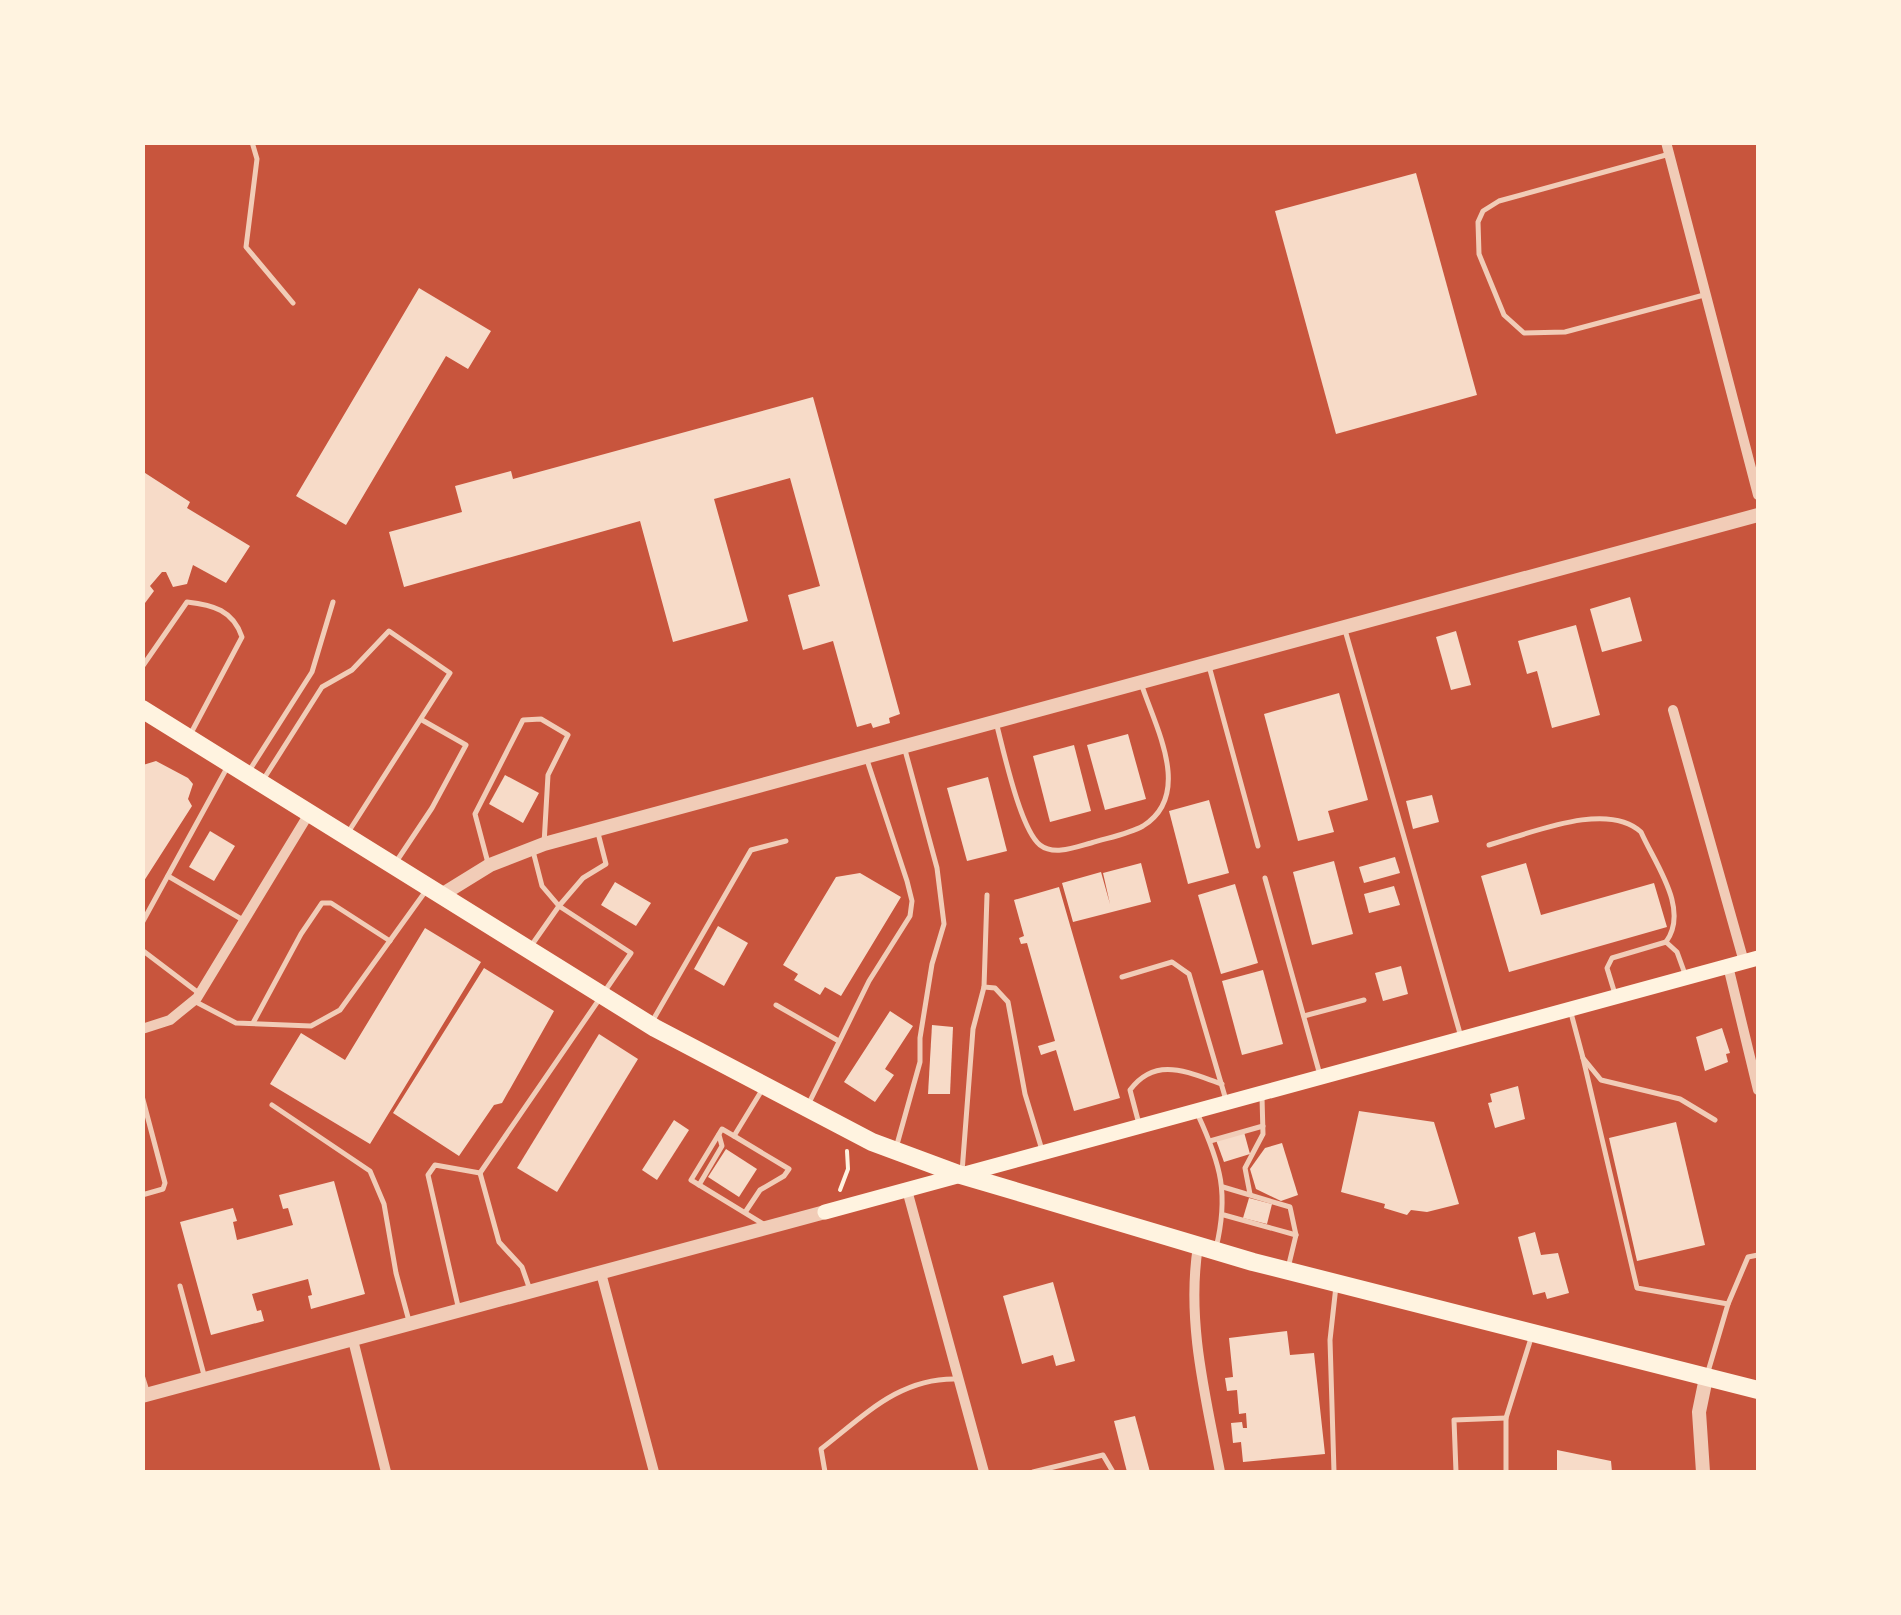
<svg xmlns="http://www.w3.org/2000/svg" width="1901" height="1615" viewBox="0 0 1901 1615" font-family="Literata,serif">
<style>
.building{fill:#f7dbc8}
.lines{fill:none;stroke-linecap:round;stroke-linejoin:round}
.path{stroke:#fff3e0;stroke-width:4}
.service{stroke:#f1ccb7;stroke-width:5}
.minor{stroke:#f1ccb7;stroke-width:10}
.tertiary{stroke:#f1ccb7;stroke-width:14}
.secondary{stroke:#fff3e0;stroke-width:15}
.primary{stroke:#fff3e0;stroke-width:18}
</style>
<rect width="100%" height="100%" fill="#c8553d"/>
<g class="building">
<polygon points="1416,173 1477,395 1336,434 1275,211"/>
<polygon points="419,288 491,331 468,369 446,356 346,525 296,496"/>
<polygon points="813,397 900,714 889,718 890,723 873,728 871,723 857,727 833,641 803,650 788,595 820,586 790,478 714,499 748,621 673,642 640,521 404,587 389,532 462,512 455,486 511,471 513,479"/>
<polygon points="142,471 190,502 187,508 250,546 226,583 193,565 187,584 173,587 166,572 162,572 150,586 154,591 142,607"/>
<polygon points="1630,597 1642,641 1602,652 1590,609"/>
<polygon points="1576,625 1600,715 1552,728 1537,671 1527,674 1518,641"/>
<polygon points="1456,631 1471,685 1451,690 1436,637"/>
<polygon points="1339,693 1368,800 1328,811 1334,832 1298,841 1264,714"/>
<polygon points="1128,734 1146,799 1105,810 1087,745"/>
<polygon points="1074,745 1091,811 1050,822 1033,756"/>
<polygon points="156,761 188,778 193,784 188,799 192,806 142,884 143,765"/>
<polygon points="505,775 539,793 523,823 489,804"/>
<polygon points="988,777 1007,851 967,861 947,788"/>
<polygon points="1432,795 1439,822 1413,829 1406,801"/>
<polygon points="1209,800 1229,873 1188,884 1169,811"/>
<polygon points="210,831 235,846 214,881 189,867"/>
<polygon points="1395,857 1400,873 1364,883 1359,867"/>
<polygon points="1334,861 1353,934 1312,945 1293,872"/>
<polygon points="1141,863 1151,902 1073,922 1062,883 1101,872 1110,904 1103,873"/>
<polygon points="1526,863 1541,915 1654,883 1667,927 1509,972 1481,876"/>
<polygon points="860,873 901,897 841,996 825,987 820,995 794,980 798,974 783,965 836,877"/>
<polygon points="615,882 651,903 636,926 601,905"/>
<polygon points="1235,884 1258,963 1221,974 1198,895"/>
<polygon points="1394,886 1400,905 1369,913 1364,894"/>
<polygon points="1059,887 1120,1098 1074,1111 1056,1050 1041,1055 1038,1046 1055,1041 1027,943 1021,944 1019,938 1024,936 1014,900"/>
<polygon points="718,926 748,943 724,986 694,969"/>
<polygon points="425,928 481,962 370,1144 270,1084 301,1033 345,1060"/>
<polygon points="1401,966 1408,994 1383,1001 1375,973"/>
<polygon points="484,968 554,1011 502,1103 494,1105 459,1156 393,1113"/>
<polygon points="1263,970 1283,1044 1242,1055 1222,981"/>
<polygon points="890,1011 913,1026 885,1069 894,1075 875,1102 844,1082"/>
<polygon points="932,1025 953,1027 950,1094 928,1094"/>
<polygon points="1722,1028 1730,1053 1726,1054 1728,1062 1705,1071 1696,1037"/>
<polygon points="599,1034 638,1059 557,1192 517,1168"/>
<polygon points="1518,1086 1525,1119 1495,1128 1488,1103 1492,1102 1490,1094"/>
<polygon points="1359,1111 1434,1122 1459,1204 1427,1212 1411,1210 1407,1215 1384,1208 1385,1204 1341,1192"/>
<polygon points="674,1120 689,1130 657,1180 642,1170"/>
<polygon points="1676,1122 1705,1245 1637,1261 1609,1138"/>
<polygon points="1244,1132 1250,1154 1224,1162 1216,1140"/>
<polygon points="1282,1143 1298,1195 1281,1201 1256,1189 1250,1169 1265,1148"/>
<polygon points="726,1149 757,1169 739,1197 708,1177"/>
<polygon points="334,1181 365,1294 311,1309 308,1296 312,1295 308,1279 252,1294 257,1311 261,1310 264,1321 211,1335 180,1222 233,1208 237,1221 233,1222 237,1240 293,1225 288,1208 283,1209 279,1195"/>
<polygon points="1249,1198 1272,1204 1267,1224 1243,1218"/>
<polygon points="1535,1232 1541,1255 1558,1253 1569,1293 1547,1299 1545,1292 1533,1295 1518,1237"/>
<polygon points="1053,1282 1075,1361 1056,1366 1053,1355 1022,1364 1003,1296"/>
<polygon points="1287,1331 1290,1355 1314,1353 1325,1454 1243,1462 1241,1442 1233,1443 1231,1423 1242,1422 1243,1428 1247,1428 1246,1413 1239,1414 1237,1390 1227,1391 1225,1378 1233,1377 1229,1338"/>
<polygon points="1135,1416 1150,1472 1127,1472 1114,1421"/>
<polygon points="1557,1450 1611,1461 1612,1472 1557,1472"/>
</g>
<g class="lines">
<polyline class="path" points="840,1190 848,1169 847,1151"/>
<g class="service">
<polyline points="252,142 257,159 246,247 293,303"/>
<polyline points="1666,155 1499,201 1483,211 1478,222 1479,254 1504,315 1524,333 1565,332 1704,295"/>
<polyline points="1345,630 1461,1037"/>
<polyline points="1209,666 1258,846"/>
<path d="M142 667 187 602C213 605 233 610 242 637L190 735"/>
<path d="M996 722C1003 748 1020 829 1040 845 1054 856 1076 847 1091 843 1107 838 1129 834 1143 826 1193 795 1156 728 1142 686"/>
<polyline points="249,771 312,672 333,602"/>
<polyline points="263,780 322,687 352,670 389,631 450,673 349,831"/>
<path d="M1489 845C1529 834 1607 800 1641 832 1655 864 1690 909 1666 942"/>
<polyline points="533,851 542,886 559,906 583,878 606,864 598,833"/>
<polyline points="396,862 432,808 466,745 422,720"/>
<polyline points="488,863 475,814 523,720 541,719 568,735 548,775 544,844"/>
<polyline points="168,876 243,920"/>
<polyline points="1265,878 1320,1075"/>
<polyline points="142,923 228,766"/>
<polyline points="142,950 200,994"/>
<polyline points="1122,977 1172,962 1189,974 1226,1100"/>
<polyline points="984,987 987,895"/>
<polyline points="1615,994 1607,968 1612,958 1666,942 1677,952 1685,974"/>
<polyline points="196,1002 236,1023 311,1026 340,1010 425,892"/>
<polyline points="776,1005 837,1040"/>
<polyline points="1571,1013 1583,1058 1601,1080 1680,1099 1715,1120"/>
<polyline points="1304,1016 1364,1000"/>
<polyline points="653,1020 751,850 786,841"/>
<polyline points="253,1023 301,934 322,903 331,903 390,941"/>
<polyline points="1583,1058 1637,1288 1728,1304"/>
<polyline points="762,1090 734,1136 722,1129 691,1180 765,1225"/>
<polyline points="142,1096 165,1183 163,1189 142,1195"/>
<polyline points="272,1105 370,1171 384,1204 396,1273 409,1321"/>
<polyline points="808,1105 869,981 910,916 912,901 907,881 867,760"/>
<path d="M1198 1115C1221 1165 1229 1194 1216 1248"/>
<path d="M1139 1124 1130 1090C1156 1055 1189 1073 1222 1084"/>
<polyline points="734,1136 789,1169 784,1176 760,1190 746,1211"/>
<polyline points="1210,1141 1263,1126"/>
<polyline points="896,1148 920,1062 920,1038 932,964 944,924 937,868 905,750"/>
<polyline points="962,1172 973,1029 984,987 995,988 1008,1002 1025,1094 1042,1150"/>
<polyline points="480,1173 631,953 559,906 531,946"/>
<polyline points="480,1173 499,1242 522,1267 529,1287"/>
<polyline points="699,1185 722,1146 719,1135"/>
<polyline points="1223,1187 1290,1207 1296,1235 1288,1268"/>
<polyline points="1250,1194 1245,1168 1263,1134 1262,1097"/>
<polyline points="1224,1215 1296,1235"/>
<polyline points="180,1286 204,1375"/>
<polyline points="458,1306 428,1175 435,1165 480,1173"/>
<polyline points="142,1375 147,1391"/>
<polyline points="1707,1375 1728,1304 1748,1257 1758,1255"/>
<path d="M825 1472 821 1449C865 1415 900 1377 958 1379"/>
<polyline points="1033,1472 1103,1455 1113,1472"/>
<polyline points="1334,1472 1330,1340 1336,1286"/>
<polyline points="1456,1472 1454,1420 1506,1418"/>
<polyline points="1506,1472 1506,1418 1532,1335"/>
</g>
<g class="minor">
<polyline points="1666,142 1758,495"/>
<polyline points="1673,710 1744,962"/>
<polyline points="1728,966 1758,1090"/>
<polyline points="142,1029 170,1020 197,998 310,812"/>
<polyline points="907,1190 984,1472"/>
<path d="M1198 1246C1186 1322 1206 1398 1220 1472"/>
<polyline points="601,1273 654,1472"/>
<polyline points="353,1340 386,1472"/>
</g>
<g class="tertiary">
<polyline points="443,894 490,865 544,844 1758,515"/>
<polyline points="142,1396 825,1212"/>
<polyline points="1703,1472 1699,1412 1706,1378"/>
</g>
<polyline class="secondary" points="825,1212 1758,958"/>
<polyline class="primary" points="142,709 655,1028 872,1142 961,1175 1253,1262 1758,1390"/>
</g>
<rect width="1901" height="1615" fill="none" stroke="#fff3e0" stroke-width="290"/>
</svg>
